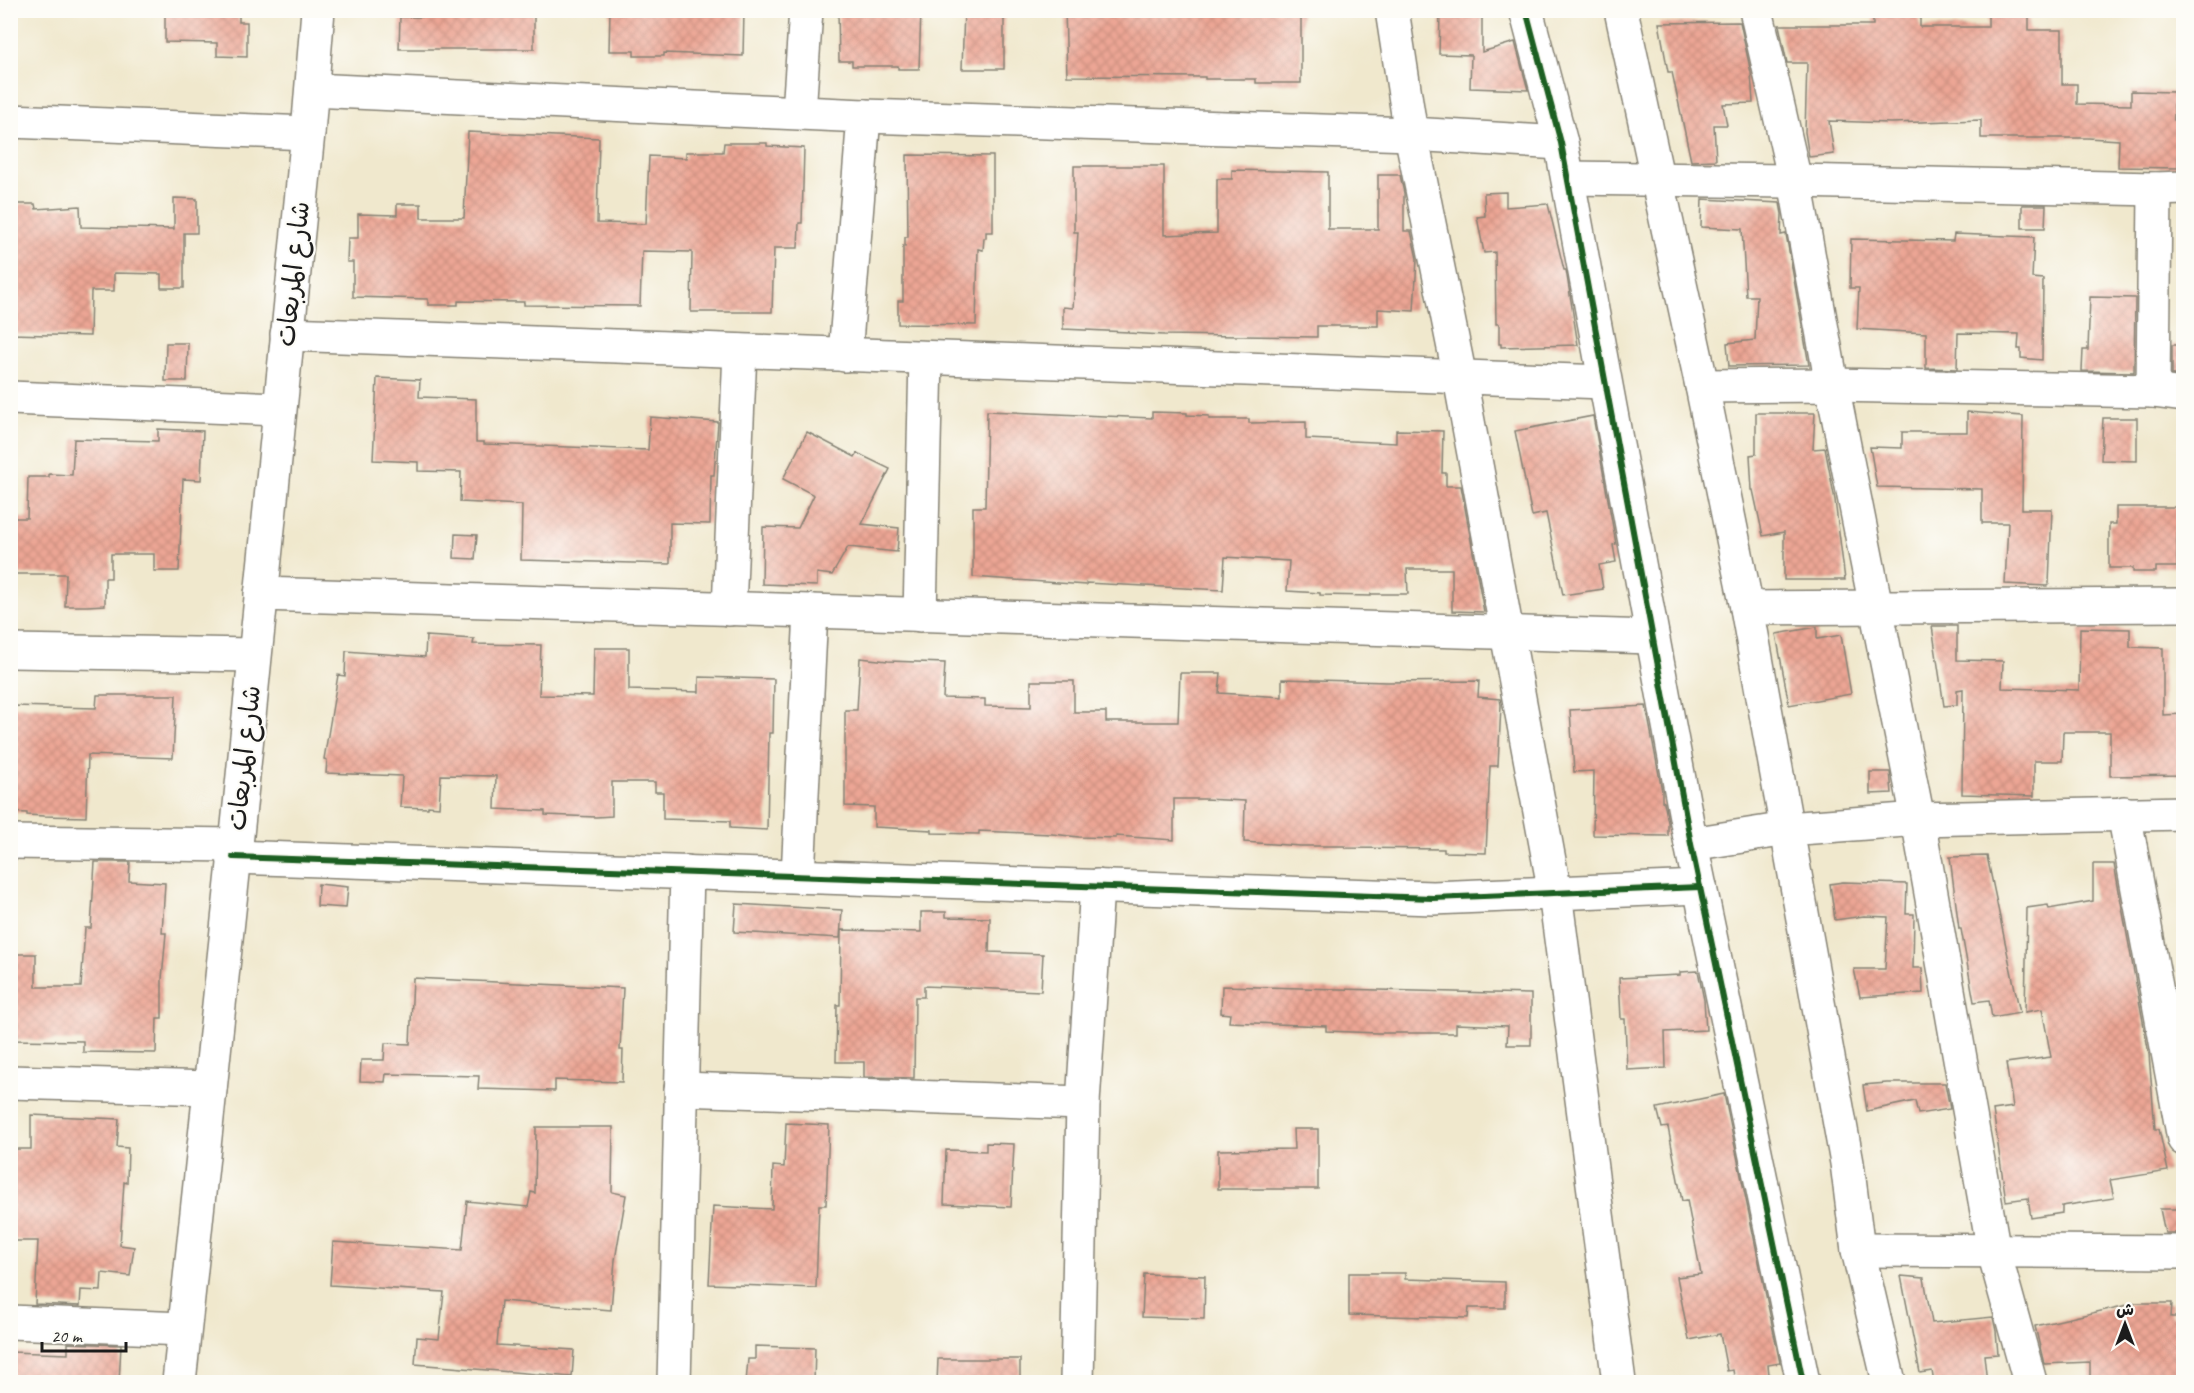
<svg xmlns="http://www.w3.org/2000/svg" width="2194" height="1393" viewBox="0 0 2194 1393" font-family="Caveat,'Playpen Sans Arabic',sans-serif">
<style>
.building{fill:url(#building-cross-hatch)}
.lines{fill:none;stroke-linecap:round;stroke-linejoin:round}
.minor-casing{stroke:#868274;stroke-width:36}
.minor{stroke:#fff;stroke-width:33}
.cycleway-casing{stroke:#fdfcf7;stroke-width:10}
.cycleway{stroke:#1b5e20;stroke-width:6}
.labels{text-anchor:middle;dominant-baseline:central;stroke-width:4.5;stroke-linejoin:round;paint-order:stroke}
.street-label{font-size:26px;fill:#1c1c1c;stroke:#fdfcf7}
</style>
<defs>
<pattern id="building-cross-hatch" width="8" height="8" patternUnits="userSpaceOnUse" patternTransform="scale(1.5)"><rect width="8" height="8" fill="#eca694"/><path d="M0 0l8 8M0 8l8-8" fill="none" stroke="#ca8e7f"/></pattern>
</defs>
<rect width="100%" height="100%" fill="#fdfcf7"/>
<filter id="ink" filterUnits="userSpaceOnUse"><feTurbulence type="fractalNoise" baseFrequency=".0167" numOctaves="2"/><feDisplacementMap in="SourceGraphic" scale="12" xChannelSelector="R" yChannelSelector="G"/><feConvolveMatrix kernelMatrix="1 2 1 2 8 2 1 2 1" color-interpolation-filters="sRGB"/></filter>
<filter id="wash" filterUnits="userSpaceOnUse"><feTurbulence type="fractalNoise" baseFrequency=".008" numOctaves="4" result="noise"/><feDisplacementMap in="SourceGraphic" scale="24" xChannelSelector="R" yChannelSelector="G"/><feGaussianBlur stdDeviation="1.35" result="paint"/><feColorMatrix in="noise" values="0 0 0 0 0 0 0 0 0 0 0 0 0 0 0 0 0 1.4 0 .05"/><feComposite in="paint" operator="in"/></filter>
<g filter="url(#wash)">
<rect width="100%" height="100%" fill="#f0e8cd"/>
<g id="blocks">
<g class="building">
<polygon points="423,10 534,10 534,49 399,49 400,17 422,17"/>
<polygon points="610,10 744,10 743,56 664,53 664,56 634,56 634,51 609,51"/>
<polygon points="838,10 921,10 919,69 898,69 898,66 852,66 852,61 839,61"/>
<polygon points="964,10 1004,10 1004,69 962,69"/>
<polygon points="1065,10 1301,10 1301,83 1256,83 1256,79 1205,79 1205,77 1067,76"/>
<polygon points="1873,10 1920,10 1920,27 1988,27 1988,10 2029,10 2029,30 2062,30 2062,84 2077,84 2077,104 2131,105 2131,91 2174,92 2174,120 2179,120 2178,168 2118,167 2119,140 2088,138 1981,138 1981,120 1891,123 1829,121 1834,154 1809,157 1805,132 1807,63 1787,63 1779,25 1873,25"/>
<polygon points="165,12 239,12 239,22 247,22 247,57 217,56 217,43 165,42"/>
<polygon points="1440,13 1482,14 1482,52 1515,42 1528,90 1470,88 1471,55 1439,54"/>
<polygon points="1740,22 1751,73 1753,103 1723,104 1727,125 1714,125 1716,160 1691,161 1672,72 1668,72 1659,23"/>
<polygon points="468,132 599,138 597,223 646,224 649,156 686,158 686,152 723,152 724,143 767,143 767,146 804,148 802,223 799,223 798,248 774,248 772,312 691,312 692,252 642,251 640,306 524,305 524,302 458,301 458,305 428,305 428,299 353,297 353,262 347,262 348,238 358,238 358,214 397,215 397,204 421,204 421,218 464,218"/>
<polygon points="907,155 993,156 993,232 986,232 986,238 984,238 983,250 978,249 976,325 898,324 898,301 903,301 903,246 905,246 905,237 908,237"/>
<polygon points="1074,166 1164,166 1164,235 1217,233 1217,179 1232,179 1232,170 1328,172 1328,229 1378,229 1378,175 1400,175 1404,193 1404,231 1411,231 1417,259 1414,311 1378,309 1378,326 1317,326 1317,337 1164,335 1128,333 1128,332 1063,329 1063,307 1073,308 1078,232 1074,232"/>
<polygon points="1506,192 1506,207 1548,204 1564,270 1566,270 1578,345 1501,347 1501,344 1499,344 1499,324 1496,324 1495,252 1484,253 1477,217 1485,216 1484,193"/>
<polygon points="174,198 197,199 197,233 184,233 184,288 161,288 161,274 114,273 114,291 91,291 90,336 10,334 12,204 35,204 36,209 80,206 81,227 174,229"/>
<polygon points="1702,199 1780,203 1782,214 1781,235 1786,234 1809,365 1729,366 1727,343 1755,340 1757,296 1746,296 1742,229 1701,227"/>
<polygon points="2022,205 2046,205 2045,228 2022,228"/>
<polygon points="1954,234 2034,237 2032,278 2043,279 2042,360 2021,358 2021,349 2018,349 2019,334 1958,333 1957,369 1926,368 1926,333 1857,329 1859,288 1850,288 1851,239 1953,241"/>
<polygon points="2090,297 2135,298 2134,372 2082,371 2083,350 2088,350"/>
<polygon points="166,343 188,343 187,381 165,381"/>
<polygon points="2172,345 2180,345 2180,351 2184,351 2184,375 2172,375"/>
<polygon points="377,378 420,380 419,397 476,399 476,442 484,442 484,444 648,450 650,417 718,422 714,475 711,475 710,524 670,523 670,564 521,560 522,505 460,502 461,472 418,471 418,462 373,460"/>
<polygon points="987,411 1152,418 1152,412 1187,413 1187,415 1209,416 1209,419 1249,419 1249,423 1306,422 1306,439 1396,443 1396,430 1443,431 1442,473 1446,473 1446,486 1461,486 1484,612 1452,611 1452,569 1407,569 1408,594 1371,594 1371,596 1320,595 1320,593 1287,591 1289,561 1225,557 1223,590 1086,583 1086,585 973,577 973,507 985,507"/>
<polygon points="1967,412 2023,416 2022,509 2052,509 2049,584 2047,586 2005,584 2008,523 1982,523 1982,489 1877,487 1870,447 1902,448 1902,432 1967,432"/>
<polygon points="1756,413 1815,413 1813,449 1825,448 1835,500 1845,580 1784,580 1784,532 1763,536 1753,490 1752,490 1750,455 1756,454"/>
<polygon points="1593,416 1616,544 1613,545 1616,562 1599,565 1603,589 1563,595 1546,513 1532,516 1515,431"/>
<polygon points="2103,418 2137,418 2137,461 2101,460"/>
<polygon points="158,429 203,431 201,480 183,479 179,571 154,571 154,554 111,554 111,578 105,578 105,605 87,606 65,606 66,574 10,574 10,518 27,518 28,477 49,477 49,474 72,475 74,439 158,441"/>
<polygon points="807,432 855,457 857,453 890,469 862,524 899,528 897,552 848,547 832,575 817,573 817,586 762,584 763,527 798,528 814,495 783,479"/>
<polygon points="2116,507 2177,507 2177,567 2156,567 2156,572 2133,572 2133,568 2109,568 2109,524 2116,524"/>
<polygon points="455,534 477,535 475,559 454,558"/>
<polygon points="1932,626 1957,626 1957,660 2003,661 2002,688 2079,690 2080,628 2130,629 2130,647 2163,648 2163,715 2184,714 2184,775 2110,776 2110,732 2063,732 2062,761 2034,761 2034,796 1962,794 1963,689 1957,690 1957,705 1944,706"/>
<polygon points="1817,627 1817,639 1841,635 1851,694 1789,705 1776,634"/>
<polygon points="426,636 474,639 473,644 541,645 539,695 593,696 594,648 629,648 629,690 699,692 699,677 774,679 773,733 769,733 767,830 730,828 730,821 663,819 663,792 655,792 655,782 612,782 612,816 596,817 545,815 545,811 495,809 496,776 441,775 439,807 428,806 428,808 400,807 402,776 326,773 327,760 324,759 338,675 345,676 346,651 425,657"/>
<polygon points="860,658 888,661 945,663 943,698 985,699 985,706 1031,707 1031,681 1074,681 1074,712 1106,712 1106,722 1178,722 1180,673 1221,673 1219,693 1282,697 1282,679 1387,682 1479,681 1478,697 1500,699 1501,705 1498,766 1490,766 1486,853 1444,852 1444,849 1345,848 1345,846 1300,846 1244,842 1245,801 1204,799 1174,799 1174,840 1116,836 1116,838 1079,837 1052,834 979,831 979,834 932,833 932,830 874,827 874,807 845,806 845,710 857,710"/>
<polygon points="97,695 176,695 173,758 88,755 86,817 44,816 27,815 27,813 10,812 12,706 96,708"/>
<polygon points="1646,706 1662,791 1662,801 1664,802 1668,822 1668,836 1593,835 1594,771 1574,772 1570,710"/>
<polygon points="1870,772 1890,772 1892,793 1870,794"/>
<polygon points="1987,856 2020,1013 1992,1018 1989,1000 1974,1002 1961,929 1959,929 1950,857"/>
<polygon points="95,862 130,862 129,881 165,883 162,933 166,933 162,979 162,1018 157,1018 156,1053 83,1052 83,1041 10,1040 10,954 36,954 36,987 81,987 85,928 91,928"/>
<polygon points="2093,864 2114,864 2149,1054 2155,1129 2159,1129 2168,1171 2110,1180 2114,1198 2062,1206 2062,1213 2031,1218 2028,1198 2006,1201 1993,1110 2013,1107 2006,1063 2051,1057 2042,1009 2025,1012 2027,908 2048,905 2049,909 2093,901"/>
<polygon points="1843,882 1907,884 1906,914 1914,914 1913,968 1922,968 1923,993 1860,997 1854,969 1885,969 1888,917 1864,916 1835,920 1830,884"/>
<polygon points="318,884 348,887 346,908 317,906"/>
<polygon points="736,904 842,910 840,938 734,932"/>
<polygon points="921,912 946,912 946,917 990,918 989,952 1043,954 1041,991 924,986 924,997 915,997 914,1078 864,1077 864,1062 836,1062 837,1005 840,1005 841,930 921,932"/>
<polygon points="1698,971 1704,1000 1706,1030 1665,1032 1666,1068 1627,1070 1625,1019 1621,1019 1619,978 1680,975 1680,972"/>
<polygon points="413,978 623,988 620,1050 623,1050 622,1082 555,1080 555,1091 478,1089 479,1076 386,1074 385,1082 360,1081 361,1060 384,1060 385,1043 410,1044"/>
<polygon points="1222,986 1531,994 1531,1045 1507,1045 1508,1026 1456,1024 1456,1033 1378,1033 1326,1031 1326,1026 1229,1022 1230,1014 1221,1013"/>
<polygon points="1887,1083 1945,1083 1950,1109 1918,1114 1915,1101 1867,1111 1863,1085"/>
<polygon points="1724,1094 1780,1363 1768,1365 1770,1383 1735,1383 1733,1370 1727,1371 1720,1334 1689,1340 1677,1277 1701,1274 1687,1200 1682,1201 1668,1127 1662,1128 1657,1108"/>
<polygon points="31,1115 119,1119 117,1147 128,1148 127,1183 124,1182 120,1245 134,1247 130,1276 102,1273 101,1291 81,1290 80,1306 35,1304 38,1241 12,1241 10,1149 31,1149"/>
<polygon points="786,1123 829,1125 826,1205 819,1205 816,1288 709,1284 713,1206 772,1209 773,1166 784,1167"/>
<polygon points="536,1127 613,1127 612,1192 626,1195 615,1260 611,1310 501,1301 497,1345 574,1350 572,1377 415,1364 417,1337 439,1339 444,1292 330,1285 333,1242 462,1250 467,1201 528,1207 531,1192 535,1193"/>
<polygon points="1293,1129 1318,1129 1318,1189 1218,1189 1218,1150 1294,1149"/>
<polygon points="986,1143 1014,1144 1011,1207 944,1204 946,1150 986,1151"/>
<polygon points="2160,1209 2184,1209 2184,1233 2165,1233"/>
<polygon points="1349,1273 1405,1273 1405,1279 1505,1282 1505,1308 1469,1308 1468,1318 1349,1315"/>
<polygon points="1144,1274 1205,1276 1204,1319 1142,1317"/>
<polygon points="1901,1276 1924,1278 1932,1323 1993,1317 1996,1331 1998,1354 1984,1355 1987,1383 1934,1383 1932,1371 1920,1373"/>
<polygon points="2136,1303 2172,1303 2171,1317 2184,1317 2184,1383 2090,1383 2090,1362 2044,1364 2035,1326"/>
<polygon points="68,1343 121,1345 119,1383 10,1383 10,1352 68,1354"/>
<polygon points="755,1346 815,1348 814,1383 746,1383 748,1359 755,1359"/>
<polygon points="938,1359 1020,1359 1020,1383 937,1383"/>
</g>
</g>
</g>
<g filter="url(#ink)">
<use href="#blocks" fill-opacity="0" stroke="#868274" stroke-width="1.5"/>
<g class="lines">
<defs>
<g id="minor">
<polyline points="1392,10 1411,134 1460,378 1555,893 1619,1382"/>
<polyline points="1526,10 1561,143 1691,844 1803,1382"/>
<polyline points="1621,10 1702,386 1747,608 1847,1163 1858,1250 1889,1382"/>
<polyline points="1756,10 1795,181 1832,385 1918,819 1994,1252 2030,1382"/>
<polyline points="312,90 864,116 1411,134 1561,143"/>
<polyline points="799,112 806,10"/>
<polyline points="10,121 308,133"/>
<polyline points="1568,178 1795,181 2155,189 2184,188"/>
<polyline points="287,334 1604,382"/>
<polyline points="845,355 864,116"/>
<polyline points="1702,386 1832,385 2153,391 2184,395"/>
<polyline points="2153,391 2155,189"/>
<polyline points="10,398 279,409"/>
<polyline points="261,594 1651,637"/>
<polyline points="1747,608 2184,605"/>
<polyline points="729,609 740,351"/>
<polyline points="920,615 926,358"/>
<polyline points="10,651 254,655"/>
<polyline points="2124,813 2184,1139"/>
<polyline points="10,842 236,845"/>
<polyline points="1691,844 1787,829 1918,819 2184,813"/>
<polyline points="233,857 1433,898 1700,887"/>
<polyline points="798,876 811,611"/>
<polyline points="10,1082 210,1088"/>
<polyline points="681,1089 1083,1103"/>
<polyline points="1858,1250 2184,1252"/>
<polyline points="10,1322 184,1329"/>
<polyline points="179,1382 236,845 308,133 318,10"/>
<polyline points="674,1382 687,872"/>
<polyline points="1077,1382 1083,1103 1097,886"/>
</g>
</defs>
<use href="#minor" class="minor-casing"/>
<use href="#minor" class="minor"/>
<defs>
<g id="cycleway">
<polyline points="1526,10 1561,143 1691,844 1803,1382"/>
<polyline points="233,857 1433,898 1700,887"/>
</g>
</defs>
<use href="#cycleway" class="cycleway-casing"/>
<use href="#cycleway" class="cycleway"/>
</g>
</g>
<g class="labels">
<g class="street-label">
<text transform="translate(293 274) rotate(-84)">شارع المربعات</text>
<text transform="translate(244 758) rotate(-84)">شارع المربعات</text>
</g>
</g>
<rect width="2194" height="1393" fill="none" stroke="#fdfcf7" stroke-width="36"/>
<g transform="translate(2125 1324)" stroke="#fdfcf7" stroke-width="4.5" paint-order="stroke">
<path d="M0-4.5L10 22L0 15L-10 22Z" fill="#1c1c1c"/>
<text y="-9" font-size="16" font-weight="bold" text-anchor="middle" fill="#1c1c1c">ش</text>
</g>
<path d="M42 1342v9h84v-9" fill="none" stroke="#1c1c1c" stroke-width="3"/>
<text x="51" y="1342" font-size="18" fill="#1c1c1c" stroke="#fdfcf7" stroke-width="4.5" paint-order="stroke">20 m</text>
</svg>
